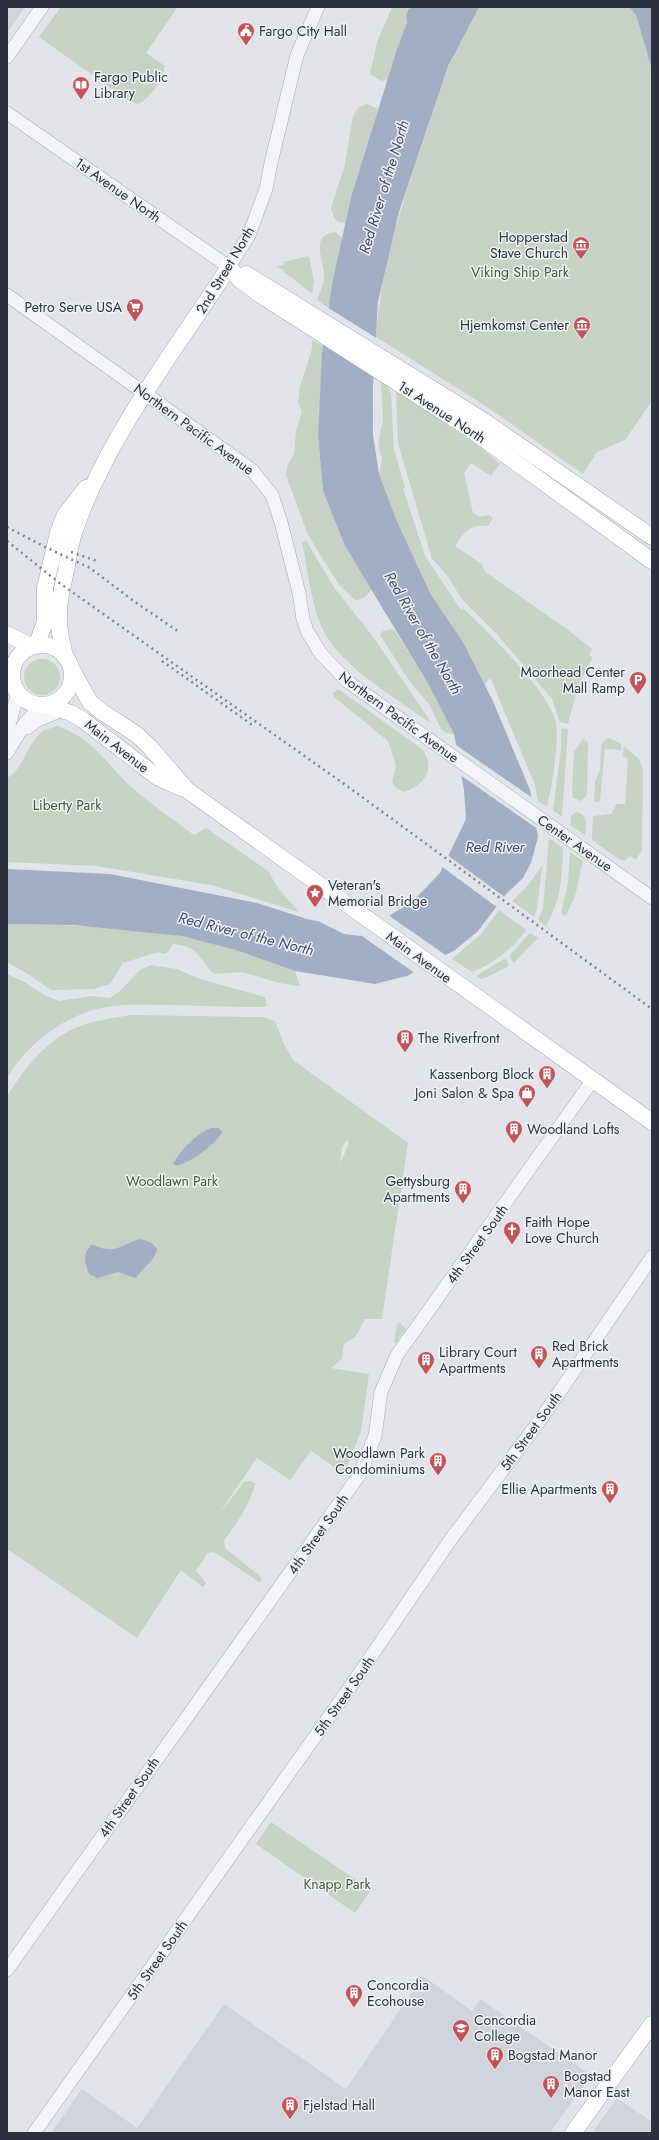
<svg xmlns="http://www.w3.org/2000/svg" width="659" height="2140" viewBox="0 0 659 2140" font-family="Jost,sans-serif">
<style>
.built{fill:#d0d3da}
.green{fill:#c6d2c4;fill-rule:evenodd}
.water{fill:#a1aec4}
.pier{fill:#e2e4e9}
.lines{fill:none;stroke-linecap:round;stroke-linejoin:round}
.minor-casing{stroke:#a8aab3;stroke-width:14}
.major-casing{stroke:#a2a7b3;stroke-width:17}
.minor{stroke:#f4f5f7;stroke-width:13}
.major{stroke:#fff;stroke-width:16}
.rail{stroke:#7d8290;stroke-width:2.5;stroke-dasharray:2 4;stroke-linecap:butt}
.labels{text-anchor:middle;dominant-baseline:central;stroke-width:3;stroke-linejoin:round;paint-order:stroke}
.poi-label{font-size:14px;fill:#2c303f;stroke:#f1f3f6;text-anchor:start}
.street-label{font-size:14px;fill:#2c303f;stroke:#f1f3f6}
.park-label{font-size:14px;fill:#3d593b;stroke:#f1f3f6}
.water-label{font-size:15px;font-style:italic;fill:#3a4b6e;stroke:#f1f3f6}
</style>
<rect width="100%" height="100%" fill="#e2e4e9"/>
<g class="built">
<polygon points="7,7 25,7 7,33"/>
<polygon points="423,1976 472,2011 480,1999 591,2075 550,2133 51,2133 82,2089 137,2128 224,2004 346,2089"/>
<polygon points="617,2098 652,2122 652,2133 592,2133"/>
</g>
<g class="green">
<path d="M61 7 177 8 146 53 165 66C162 81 152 97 138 104L128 100 39 37Z"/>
<polygon points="392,7 412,7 408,10 407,23 388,79 381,81 370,74 377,42"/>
<path d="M479 7H629L636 15 652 70V401L625 440 597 452 583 474 484 405 376 337C381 264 405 195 428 127 441 87 454 42 479 7Z"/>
<polygon points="367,104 378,109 351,197 345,223 338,222 334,217 331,208 345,164 353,116 358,108"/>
<path d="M335 232 342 238 329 308 317 300C320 292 324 284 324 276 324 260 309 235 335 232Z"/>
<polygon points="309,256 314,281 312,294 277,266 284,265 283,262"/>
<path d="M312 340 323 346 318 435 323 491 345 546 371 590C366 596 363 600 355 600L339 585 308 535 286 475 288 464 294 454 296 431 302 412 298 402 300 386 312 349Z"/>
<path d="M381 381 388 386 391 394 394 449 405 488H403L425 556 461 610 463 608C486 630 551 693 556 723 559 746 552 784 547 807L538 801 535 785 490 677 485 685 463 642 431 595 396 519 379 474 382 460 378 444 383 420Z"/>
<path d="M396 390 481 448 500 464 491 476 471 463 464 473 473 513 479 517 489 515 493 518 488 526C471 523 464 532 455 546L483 565 484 571 568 630 592 649 589 654 592 658 578 686 568 724 560 722 552 699 495 632 461 598 447 575 432 559 398 443Z"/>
<path d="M306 540 333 586 374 638 429 719V722C396 698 334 663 320 623 310 598 308 569 302 543Z"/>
<polygon points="390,629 395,631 430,687 454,734 446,733 441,729 429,704 410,682 380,635 383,631"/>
<circle cx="42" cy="677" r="18"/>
<path d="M337 690 341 691 422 749C436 768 425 785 404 792L396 788 392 782 396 765 388 741 334 697 333 693Z"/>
<path d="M57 726C95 738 109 769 137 792 155 807 175 821 194 835L206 828 268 871 278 888 299 912 211 885 97 866 7 862V778C25 768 26 743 43 731 46 729 53 728 57 726Z"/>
<polygon points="561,728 568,729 562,817 553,810 561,749"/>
<polygon points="609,738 621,744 621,750 605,749 600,801 598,802 594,801 595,781 600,770 601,746 605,740"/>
<polygon points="583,739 588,742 587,795 581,801 573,798 572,792 574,752"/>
<polygon points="624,746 639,759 643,770 642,850 636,860 630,856 625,861 619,859 592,840 593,816 611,814 617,804 625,804 628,758 623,757"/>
<path d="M576 812C589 814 586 825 585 835L570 825 571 816Z"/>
<path d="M549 838 563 848C562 879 561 899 546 926L538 920 543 908Z"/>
<polygon points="570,852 583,861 575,896 566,916 561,914 568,883"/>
<polygon points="542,866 537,909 534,917 512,901 526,888"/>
<path d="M499 910 526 930C512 950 493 963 472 972L452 959 482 933Z"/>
<path d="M7 924C65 925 124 926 181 936 220 942 258 958 295 971L300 986 279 983 242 972 214 974C197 958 201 947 173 944L168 952 164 954 158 952 123 963 110 984 94 989 51 990 31 976 7 962Z"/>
<polygon points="530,933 538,938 514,963 509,956"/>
<polygon points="506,958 509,966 485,978 481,979 476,976"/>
<path d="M151 965 177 969 200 979 265 997 267 1006 264 1007C235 1007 205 1006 176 1005 152 1005 129 1003 106 1007 66 1014 27 1044 7 1078V974L26 983 44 995 59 1001 92 996 110 998 120 991 140 970Z"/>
<path d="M131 1015 263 1017 275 1021 284 1044 293 1060 408 1143 382 1319H365L356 1336 344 1344 342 1359 331 1368 369 1374 361 1431 347 1467 343 1473 311 1451 290 1480 257 1458 218 1515 244 1482 250 1481 255 1484C250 1504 237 1524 224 1540L225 1548 261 1577V1581L259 1582 216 1553 210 1552 207 1554 196 1571 206 1583 203 1587 181 1570 137 1638 7 1549V1096C25 1068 48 1038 80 1026 96 1020 114 1018 131 1015ZM347 1140 349 1144 340 1163 342 1147Z"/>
<polygon points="400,1323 406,1329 396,1343 394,1342 397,1324"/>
<polygon points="271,1822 371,1890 355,1913 256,1844"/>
</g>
<g class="water">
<polygon points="412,7 479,7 448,66 399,212 378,302 373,387 373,435 379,474 396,519 431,595 463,642 492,699 530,790 538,837 531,863 523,878 507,893 478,931 455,950 407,976 375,984 295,971 236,950 182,936 74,925 7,924 7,869 110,874 257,903 307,919 340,926 379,922 413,901 440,873 466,819 464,790 454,734 430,687 345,546 323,491 318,435 322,354 332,285 351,197 397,49 407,23 406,15 408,10"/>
<polygon points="629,7 652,7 652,70 636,15"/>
<path d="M211 1128H219L222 1132C220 1141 183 1169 174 1165L173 1163C182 1149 196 1134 211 1128Z"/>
<path d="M141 1239 152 1243 157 1249C155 1261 142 1268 136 1278L118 1272 97 1278 89 1274C85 1263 82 1254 91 1245 97 1245 101 1249 107 1249 118 1251 130 1241 141 1239Z"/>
</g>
<g class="pier">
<polygon points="327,307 378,339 376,376 321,342"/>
<polygon points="453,743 534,799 539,830 459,774"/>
<polygon points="446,854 506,898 498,908 441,866"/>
<polygon points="388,915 447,956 416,974 362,936 344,934 312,918 340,924 379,921"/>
</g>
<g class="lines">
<defs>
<g id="minor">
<polyline points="7,57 42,7"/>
<polyline points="7,113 229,267 249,235 266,189 271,163 297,55 318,7"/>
<polyline points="7,295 252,470 272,495 281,522 299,593 303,619 307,631 321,654 347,681 652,898"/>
<polyline points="27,728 36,721 62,710"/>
<polyline points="7,733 18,692"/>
<polyline points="7,753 25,723 41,706"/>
<polyline points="7,1970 360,1474 375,1436 381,1392 397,1355 592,1081"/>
<polyline points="34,2133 348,1690 451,1539 543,1416 652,1257"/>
</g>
<g id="major">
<polyline points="229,267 240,280 259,294 470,429 652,561"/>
<polyline points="246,274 481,419 652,537"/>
<polyline points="7,634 31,646"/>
<polyline points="37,644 45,622 45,588 58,533 65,515 86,488"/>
<circle cx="42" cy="675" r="30"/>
<path d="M65 657C63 646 59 633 59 622 58 604 62 588 66 571 68 559 70 547 73 536 104 440 175 351 229 267"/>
<polyline points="72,670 90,702 102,712 136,734 150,747 187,790 652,1122"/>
<polyline points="46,705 71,713 83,720 157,777 181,788"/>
<polyline points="573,2133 652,2024"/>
</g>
</defs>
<use href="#minor" class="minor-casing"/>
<use href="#major" class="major-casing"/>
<use href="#minor" class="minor"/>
<use href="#major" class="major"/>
<g class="rail">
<polyline points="7,527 45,547 90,568 135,602 179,632"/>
<polyline points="7,541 58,582 347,786 652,1009"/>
<polyline points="71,552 97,561"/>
<polyline points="162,661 255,727"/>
</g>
</g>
<defs>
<symbol id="civic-pin" viewBox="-11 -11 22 30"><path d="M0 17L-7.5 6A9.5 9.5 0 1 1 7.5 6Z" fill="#bf5559" stroke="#f1f3f6"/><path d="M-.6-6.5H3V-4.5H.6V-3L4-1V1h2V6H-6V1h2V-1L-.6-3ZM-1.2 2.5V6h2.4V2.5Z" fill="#fff"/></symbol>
<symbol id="library-pin" viewBox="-11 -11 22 30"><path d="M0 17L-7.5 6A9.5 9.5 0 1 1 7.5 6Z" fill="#bf5559" stroke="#f1f3f6"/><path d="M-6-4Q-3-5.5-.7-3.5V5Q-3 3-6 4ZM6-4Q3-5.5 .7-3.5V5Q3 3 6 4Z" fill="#fff"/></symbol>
<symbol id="museum-pin" viewBox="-11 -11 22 30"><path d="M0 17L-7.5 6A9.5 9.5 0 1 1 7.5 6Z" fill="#bf5559" stroke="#f1f3f6"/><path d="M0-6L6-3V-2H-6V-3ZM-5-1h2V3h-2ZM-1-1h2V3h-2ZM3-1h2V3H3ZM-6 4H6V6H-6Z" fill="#fff"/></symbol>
<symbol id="supermarket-pin" viewBox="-11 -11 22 30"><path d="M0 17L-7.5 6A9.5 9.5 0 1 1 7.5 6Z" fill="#bf5559" stroke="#f1f3f6"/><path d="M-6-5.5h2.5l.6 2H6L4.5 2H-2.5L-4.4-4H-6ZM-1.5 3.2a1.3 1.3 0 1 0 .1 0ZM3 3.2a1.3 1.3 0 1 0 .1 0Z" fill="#fff"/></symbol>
<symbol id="parking-pin" viewBox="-11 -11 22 30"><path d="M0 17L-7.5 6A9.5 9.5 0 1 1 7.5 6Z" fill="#bf5559" stroke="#f1f3f6"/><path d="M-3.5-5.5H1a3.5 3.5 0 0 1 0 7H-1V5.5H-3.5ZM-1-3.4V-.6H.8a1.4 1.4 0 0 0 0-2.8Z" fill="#fff"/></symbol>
<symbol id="sight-pin" viewBox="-11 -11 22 30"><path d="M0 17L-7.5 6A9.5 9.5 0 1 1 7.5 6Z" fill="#bf5559" stroke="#f1f3f6"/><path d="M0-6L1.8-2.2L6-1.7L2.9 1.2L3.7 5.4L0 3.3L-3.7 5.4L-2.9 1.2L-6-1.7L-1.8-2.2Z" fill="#fff"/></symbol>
<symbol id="building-pin" viewBox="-11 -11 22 30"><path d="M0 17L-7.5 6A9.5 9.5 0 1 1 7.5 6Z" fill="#bf5559" stroke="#f1f3f6"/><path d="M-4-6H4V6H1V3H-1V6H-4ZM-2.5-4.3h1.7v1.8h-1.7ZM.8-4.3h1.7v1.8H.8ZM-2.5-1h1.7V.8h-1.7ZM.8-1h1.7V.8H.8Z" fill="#fff"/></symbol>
<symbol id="shop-pin" viewBox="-11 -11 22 30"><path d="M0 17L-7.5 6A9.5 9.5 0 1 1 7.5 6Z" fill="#bf5559" stroke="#f1f3f6"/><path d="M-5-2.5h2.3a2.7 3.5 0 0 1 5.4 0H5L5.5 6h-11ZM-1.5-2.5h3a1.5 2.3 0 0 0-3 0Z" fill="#fff"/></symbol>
<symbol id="church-pin" viewBox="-11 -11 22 30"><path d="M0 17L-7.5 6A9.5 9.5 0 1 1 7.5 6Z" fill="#bf5559" stroke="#f1f3f6"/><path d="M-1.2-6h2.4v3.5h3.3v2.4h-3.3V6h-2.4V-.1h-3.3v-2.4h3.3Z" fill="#fff"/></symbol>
<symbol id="university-pin" viewBox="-11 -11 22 30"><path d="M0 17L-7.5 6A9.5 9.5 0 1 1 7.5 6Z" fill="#bf5559" stroke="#f1f3f6"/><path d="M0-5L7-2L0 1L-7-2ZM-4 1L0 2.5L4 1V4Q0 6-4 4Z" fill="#fff"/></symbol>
</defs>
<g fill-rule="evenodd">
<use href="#civic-pin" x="236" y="21" width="20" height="27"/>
<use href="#library-pin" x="71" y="75" width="20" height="27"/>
<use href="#museum-pin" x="571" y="235" width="20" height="27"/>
<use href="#supermarket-pin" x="125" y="297" width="20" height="27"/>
<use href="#museum-pin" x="572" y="315" width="20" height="27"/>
<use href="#parking-pin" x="628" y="670" width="20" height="27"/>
<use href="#sight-pin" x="305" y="883" width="20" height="27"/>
<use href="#building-pin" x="395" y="1028" width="20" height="27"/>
<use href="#building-pin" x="537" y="1064" width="20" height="27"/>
<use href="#shop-pin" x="517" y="1083" width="20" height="27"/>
<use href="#building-pin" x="504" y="1119" width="20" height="27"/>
<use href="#building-pin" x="453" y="1179" width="20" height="27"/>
<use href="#church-pin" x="502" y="1220" width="20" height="27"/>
<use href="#building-pin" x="529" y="1344" width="20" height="27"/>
<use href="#building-pin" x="416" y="1350" width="20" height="27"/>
<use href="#building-pin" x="428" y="1451" width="20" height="27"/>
<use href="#building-pin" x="600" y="1479" width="20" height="27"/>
<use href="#building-pin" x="344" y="1983" width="20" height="27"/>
<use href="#university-pin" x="451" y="2018" width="20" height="27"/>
<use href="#building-pin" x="485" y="2045" width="20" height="27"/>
<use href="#building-pin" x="541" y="2074" width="20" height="27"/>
<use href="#building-pin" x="280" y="2095" width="20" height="27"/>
</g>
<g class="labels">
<g class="poi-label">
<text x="259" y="31">Fargo City Hall</text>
<text x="94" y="77">Fargo Public<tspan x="94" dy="16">Library</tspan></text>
<text x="568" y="237" text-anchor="end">Hopperstad<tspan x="568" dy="16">Stave Church</tspan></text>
<text x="122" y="307" text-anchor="end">Petro Serve USA</text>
<text x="569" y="325" text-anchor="end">Hjemkomst Center</text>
<text x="625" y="672" text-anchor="end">Moorhead Center<tspan x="625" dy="16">Mall Ramp</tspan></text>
<text x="328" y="885">Veteran's<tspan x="328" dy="16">Memorial Bridge</tspan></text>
<text x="418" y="1038">The Riverfront</text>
<text x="534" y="1074" text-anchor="end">Kassenborg Block</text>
<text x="514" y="1093" text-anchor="end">Joni Salon &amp; Spa</text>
<text x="527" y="1129">Woodland Lofts</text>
<text x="450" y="1181" text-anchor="end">Gettysburg<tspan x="450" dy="16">Apartments</tspan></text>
<text x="525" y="1222">Faith Hope<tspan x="525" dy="16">Love Church</tspan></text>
<text x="552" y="1346">Red Brick<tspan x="552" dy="16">Apartments</tspan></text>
<text x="439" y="1352">Library Court<tspan x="439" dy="16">Apartments</tspan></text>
<text x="425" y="1453" text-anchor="end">Woodlawn Park<tspan x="425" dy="16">Condominiums</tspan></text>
<text x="597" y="1489" text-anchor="end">Ellie Apartments</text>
<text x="367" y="1985">Concordia<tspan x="367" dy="16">Ecohouse</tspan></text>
<text x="474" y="2020">Concordia<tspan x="474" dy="16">College</tspan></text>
<text x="508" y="2055">Bogstad Manor</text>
<text x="564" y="2076">Bogstad<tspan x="564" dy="16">Manor East</tspan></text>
<text x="303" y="2105">Fjelstad Hall</text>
</g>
<g class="street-label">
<text transform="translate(118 190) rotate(35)">1st Avenue North</text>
<text transform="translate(225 270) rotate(-59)">2nd Street North</text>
<text transform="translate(442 412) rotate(33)">1st Avenue North</text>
<text transform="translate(194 429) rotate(36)">Northern Pacific Avenue</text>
<text transform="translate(399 717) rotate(36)">Northern Pacific Avenue</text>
<text transform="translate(117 746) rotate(38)">Main Avenue</text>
<text transform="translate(575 843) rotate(35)">Center Avenue</text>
<text transform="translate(419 957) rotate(36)">Main Avenue</text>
<text transform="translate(477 1244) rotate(-54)">4th Street South</text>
<text transform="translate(531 1431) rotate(-54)">5th Street South</text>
<text transform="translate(318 1534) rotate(-55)">4th Street South</text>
<text transform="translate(344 1696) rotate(-55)">5th Street South</text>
<text transform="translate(129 1797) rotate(-55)">4th Street South</text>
<text transform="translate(157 1960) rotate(-55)">5th Street South</text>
</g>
<g class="park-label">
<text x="520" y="272">Viking Ship Park</text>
<text x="67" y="805">Liberty Park</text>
<text x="172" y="1181">Woodlawn Park</text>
<text x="337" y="1884">Knapp Park</text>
</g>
<g class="water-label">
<text transform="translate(384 187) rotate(-73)">Red River of the North</text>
<text transform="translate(423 633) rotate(60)">Red River of the North</text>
<text x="495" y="847">Red River</text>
<text transform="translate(246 934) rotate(14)">Red River of the North</text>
</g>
</g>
<rect width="659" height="2140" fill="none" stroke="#2c303f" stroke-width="16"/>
</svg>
